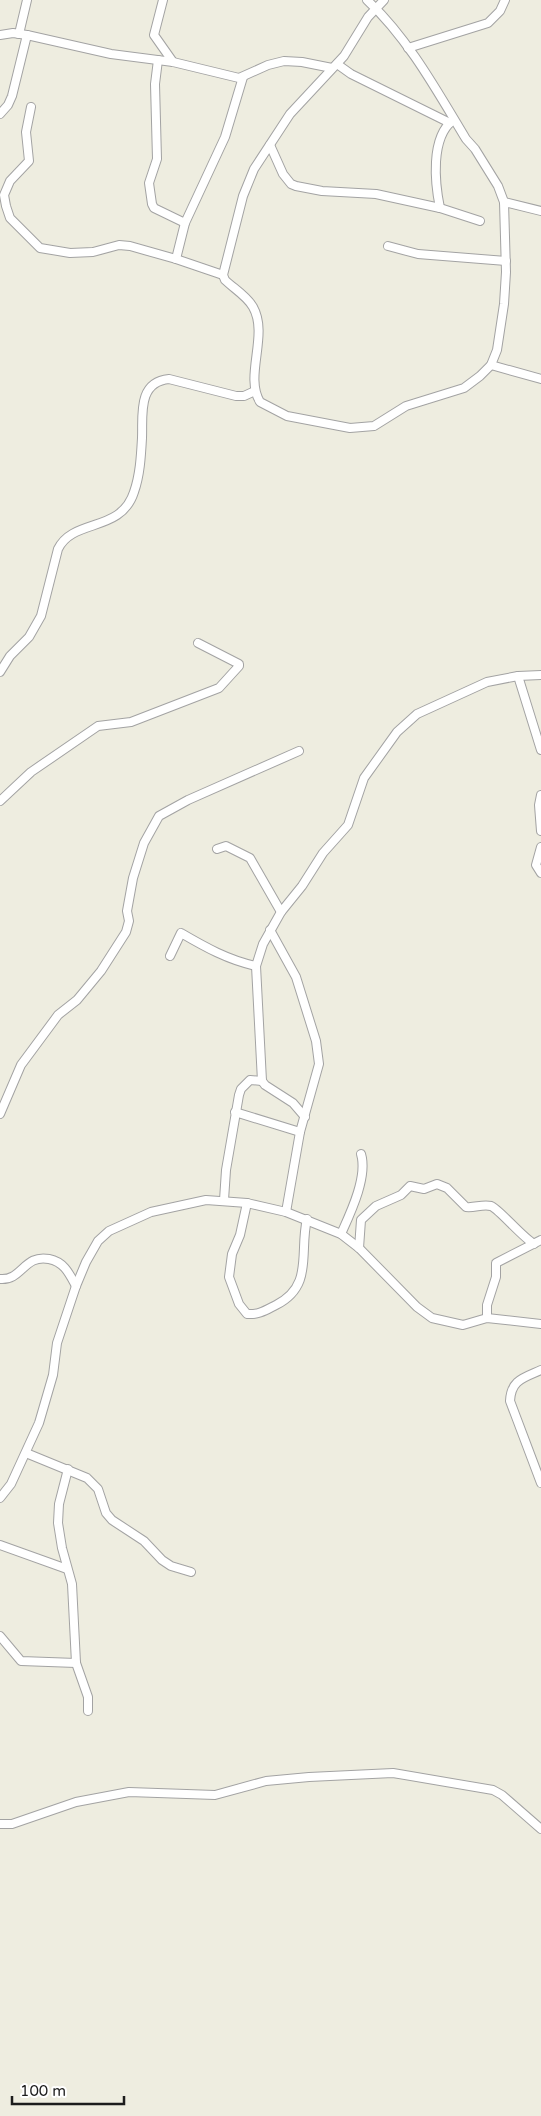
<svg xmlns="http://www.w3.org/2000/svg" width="541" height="2116" viewBox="0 0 541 2116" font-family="'Varela Round',sans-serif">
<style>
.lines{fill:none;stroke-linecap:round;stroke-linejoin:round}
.minor-casing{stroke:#a3a3a3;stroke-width:10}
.minor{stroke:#fff;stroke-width:8}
</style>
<rect width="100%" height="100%" fill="#eeede0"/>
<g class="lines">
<defs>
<g id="minor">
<polyline points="163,0 154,35 173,62"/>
<path d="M367 0C408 38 437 91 466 139L475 149 498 186 504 202 506 272 504 304 497 350 491 365 480 376 464 388 406 406 374 426 350 428 287 416 260 402C244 376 269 335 253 307 247 296 233 288 225 280L223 275 243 196 254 169 290 114 344 56 368 17 384 0"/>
<polyline points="19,34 27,0"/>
<polyline points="0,35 13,33 27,35 111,54 173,62 239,78 268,65 284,61 302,62 332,68"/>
<polyline points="408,48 488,23 500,11 505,0"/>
<polyline points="158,60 155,84 157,159 149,183 152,204 154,208 185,223"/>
<polyline points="337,64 351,74 450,123"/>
<polyline points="31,107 26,132 29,161 10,181 4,195 6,206 10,218 40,248 70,253 93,252 119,245 130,246 176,259 223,275"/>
<polyline points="0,114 8,105 12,96 27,35"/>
<polyline points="270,145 283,174 291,184 296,186 322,191 376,194 440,208 480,221"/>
<polyline points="504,202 541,211"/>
<path d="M440 208C435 184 430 138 453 120"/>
<polyline points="388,246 418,254 506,261"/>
<polyline points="176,259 185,223 225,137 243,77"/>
<polyline points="491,365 541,379"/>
<path d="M0 672 10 656 29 637 41 616 58 549C73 518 121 533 134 492 140 475 141 456 142 438 143 416 137 382 169 379L236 396H244L255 391"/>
<polyline points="518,676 541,750"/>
<polyline points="541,795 539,805 541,831"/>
<polyline points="0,801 31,772 98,726 131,722 219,688 239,666 239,664 198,643"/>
<polyline points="541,847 536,865 541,873"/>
<polyline points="217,849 226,846 250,858 281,912"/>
<polyline points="270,930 296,977 316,1041 319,1064 300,1132 286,1212"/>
<path d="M170 956 181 933C205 947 228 960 256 966"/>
<polyline points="235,1112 300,1132"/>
<polyline points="0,1114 21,1065 58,1015 77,1000 101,971 126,932 129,921 127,911 133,878 144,843 159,816 188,800 299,751"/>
<polyline points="305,1117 293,1103 265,1085 262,1081 256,966 263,944 281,912 302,886 323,853 348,825 364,778 397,732 417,714 487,682 518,676 541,675"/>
<polyline points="224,1200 226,1170 239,1095 241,1089 250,1080 262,1081"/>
<path d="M247 1203 240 1235 232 1254 229 1277 239 1304 247 1314C259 1315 266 1310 276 1305 314 1286 299 1252 307 1219"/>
<path d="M341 1234C350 1214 368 1177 361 1154"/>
<path d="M359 1248 361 1220 376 1206 401 1195 410 1186 424 1189 437 1184 447 1188 466 1207C475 1208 482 1204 491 1206 499 1209 521 1236 534 1244"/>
<path d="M0 1279C22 1281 24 1254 49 1259 64 1262 69 1273 76 1286"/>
<polyline points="487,1318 487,1305 496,1277 496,1263 541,1240"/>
<path d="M541 1370C523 1378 511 1380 510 1401L541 1483"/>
<polyline points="26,1453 87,1478 98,1489 106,1513 112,1520 144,1541 162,1560 171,1566 191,1572"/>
<polyline points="68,1469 59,1504 58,1523 62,1548 72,1584 76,1663 88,1697 88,1711"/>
<polyline points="0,1498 11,1484 39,1423 53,1375 57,1343 76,1286 86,1262 98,1241 109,1231 151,1212 206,1200 247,1203 286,1212 341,1234 359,1248 417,1307 432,1318 463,1325 487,1318 541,1324"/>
<polyline points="0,1545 67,1569"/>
<polyline points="0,1636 21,1661 76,1663"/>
<polyline points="0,1824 12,1824 76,1802 129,1792 215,1795 266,1781 309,1777 393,1773 493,1790 502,1795 541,1829"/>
</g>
</defs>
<use href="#minor" class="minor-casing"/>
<use href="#minor" class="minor"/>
</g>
<path d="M12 2096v8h112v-8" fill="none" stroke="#1c1c1c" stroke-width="2.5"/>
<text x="20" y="2096" font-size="15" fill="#1c1c1c" stroke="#ffffff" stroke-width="4" paint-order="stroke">100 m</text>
</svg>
